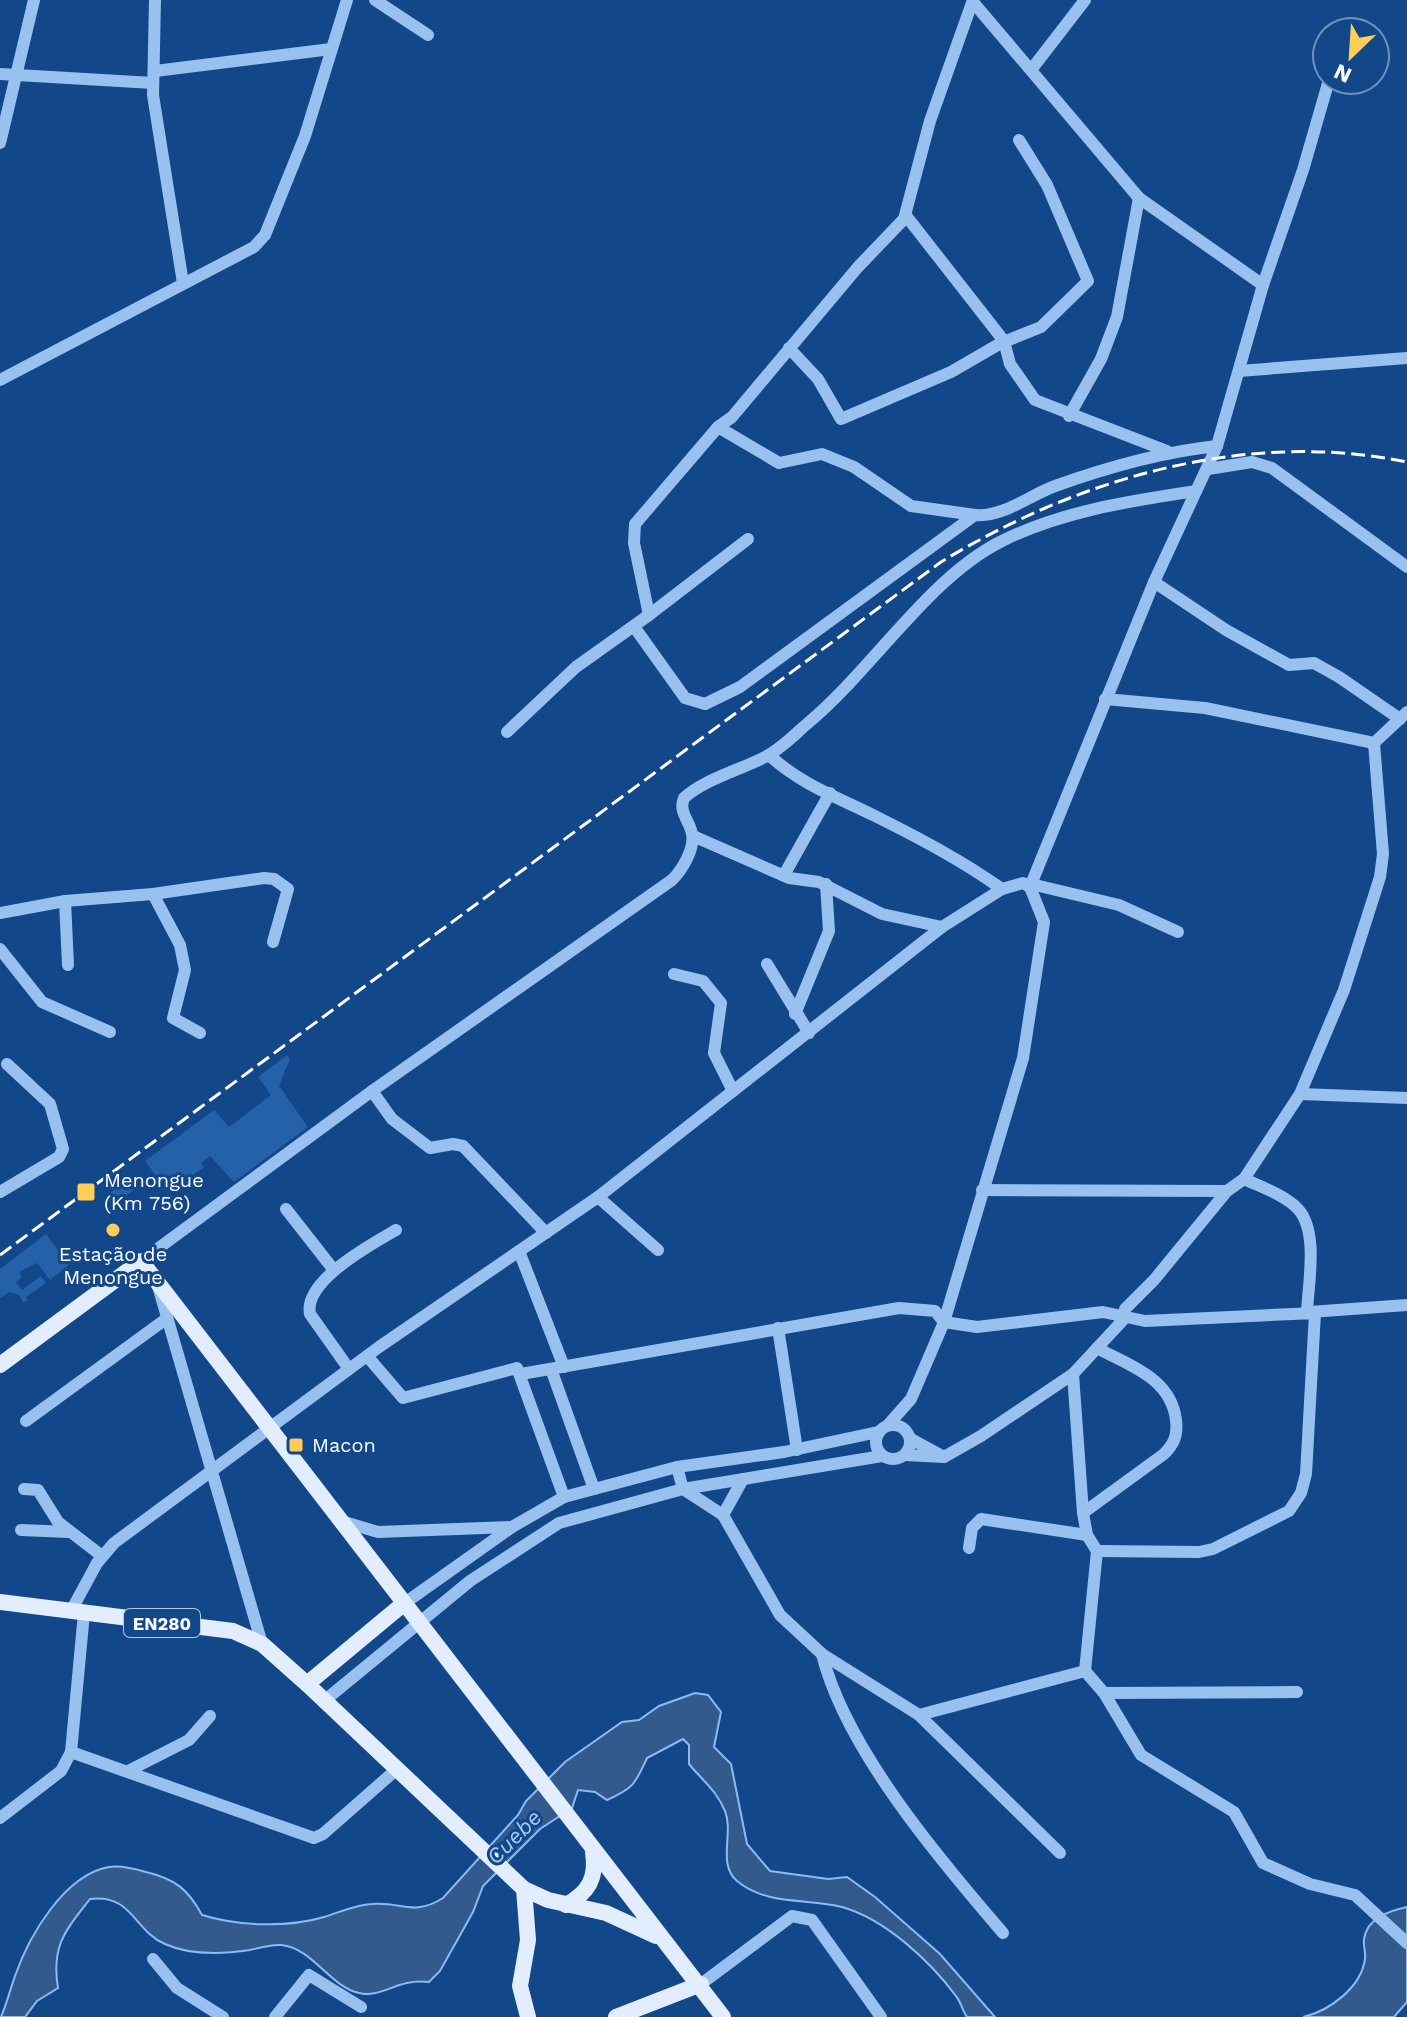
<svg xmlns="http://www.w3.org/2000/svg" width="1407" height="2017" viewBox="0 0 1407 2017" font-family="'Work Sans',sans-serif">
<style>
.green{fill:#2461a9}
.water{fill:#335a8c;stroke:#8abcf4;stroke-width:2}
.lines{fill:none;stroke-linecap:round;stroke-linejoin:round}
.minor{stroke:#99c1f0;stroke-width:12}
.major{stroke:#e2edff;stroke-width:16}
.rail{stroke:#fff;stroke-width:3;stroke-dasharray:14 6;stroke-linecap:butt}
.poi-dot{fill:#ffce58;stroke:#12478a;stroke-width:3}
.labels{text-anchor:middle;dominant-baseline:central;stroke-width:6;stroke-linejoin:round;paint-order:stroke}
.shield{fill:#12478a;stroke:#b8c8dc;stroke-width:2}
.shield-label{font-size:18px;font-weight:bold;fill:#fff}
.poi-label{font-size:20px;fill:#fff;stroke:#12478a;text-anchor:start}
.water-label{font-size:22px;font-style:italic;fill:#a4cbf8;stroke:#12478a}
</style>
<rect width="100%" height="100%" fill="#12478a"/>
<g class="green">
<polygon points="287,1055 290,1059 279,1086 308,1127 234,1182 210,1156 201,1163 204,1167 169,1193 145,1161 214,1110 229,1127 271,1095 258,1077"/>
<polygon points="134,1176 140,1178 141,1185 116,1203 110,1203 109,1194"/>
<polygon points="46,1234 69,1265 50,1280 37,1263 19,1272 22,1277 16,1282 22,1290 41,1276 46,1283 26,1297 28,1301 23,1302 19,1295 10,1292 0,1298 0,1269"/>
</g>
<g class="water">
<path d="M695 1693 708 1695 721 1712 714 1747 731 1764 747 1844 770 1871 828 1879 847 1877 875 1897 940 1954 995 2017H967C962 2010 961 2002 956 1996 930 1961 885 1919 842 1907 808 1898 767 1906 737 1881 717 1864 734 1833 725 1811 717 1791 702 1780 689 1764V1745L683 1739 647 1758C635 1784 634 1788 607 1800L595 1792 578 1790 572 1808 540 1829 483 1886 473 1912 440 1971 429 1982C397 1978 381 1999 359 1993 329 1986 313 1948 281 1945 272 1944 259 1948 250 1950 223 1954 191 1956 165 1944 133 1930 133 1894 90 1899 65 1931 51 1946 58 1988L37 2001 25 2017H1C7 2003 10 1990 15 1976 29 1936 64 1875 109 1867 120 1865 136 1869 146 1872 175 1879 188 1889 202 1915 238 1926 287 1928 324 1917 340 1912 355 1905 372 1904 401 1901 413 1917 443 1898L518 1815 526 1801 565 1762 622 1722 639 1720 659 1706Z"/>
<path d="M1407 1907V2002L1394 2017H1303C1329 2011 1361 1988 1365 1959 1366 1952 1363 1946 1364 1939 1367 1918 1389 1911 1407 1907Z"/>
</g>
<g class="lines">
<g class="minor">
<polyline points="155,0 153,95 183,283"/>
<polyline points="375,0 428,35"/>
<polyline points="973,2 1139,198 1263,285"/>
<polyline points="1031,70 1085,0"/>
<polyline points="155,71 331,49"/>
<polyline points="0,74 153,83"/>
<polyline points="0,143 34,0"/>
<polyline points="904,219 907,217 1004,341 1010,364 1035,400 1167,451"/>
<polyline points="789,348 818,379 841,419 951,372 1001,343 1041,327 1088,281 1047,185 1019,140"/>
<polyline points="1239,371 1407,358"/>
<polyline points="0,380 254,247 265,235 305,136 347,0"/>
<polyline points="1069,416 1101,359 1117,317 1139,198"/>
<polyline points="718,427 779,463 822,454 854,467 911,506 975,515"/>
<polyline points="1208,469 1252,462 1272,468 1407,567"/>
<polyline points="1154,582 1226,630 1289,665 1314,663 1339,677 1400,719"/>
<polyline points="649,615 748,539"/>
<path d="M635 628 685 698 705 704 740 687 975 515C1002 518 1030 495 1055 486 1108 467 1161 452 1217 446"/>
<polyline points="1105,699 1205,708 1374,743 1407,712"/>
<polyline points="507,732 576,667 649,615 634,543 635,524 718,427 732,417 858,267 904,219 930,121 973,0"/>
<path d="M769 755C800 784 837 797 875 816 919 838 961 860 1002 889"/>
<polyline points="693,836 789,878 819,882 882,914 942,927"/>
<polyline points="784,875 830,793"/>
<polyline points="1031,884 1119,905 1178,932"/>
<polyline points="153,894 180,945 185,970 173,1018 200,1033"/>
<polyline points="65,901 68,965"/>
<polyline points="0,913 65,901 153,894 264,878 274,879 288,889 273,942"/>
<polyline points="0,949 42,1002 110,1032"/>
<polyline points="767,964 809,1033"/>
<polyline points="674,974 703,981 721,1003 714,1053 733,1091"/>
<polyline points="795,1014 829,931 826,884"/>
<polyline points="372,1091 392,1119 430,1148 453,1144 463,1146 546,1233"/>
<polyline points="1300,1094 1407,1098"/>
<path d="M1244 1179C1261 1187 1285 1195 1298 1209 1319 1232 1308 1284 1307 1313H1312"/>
<polyline points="982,1190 1227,1191"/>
<polyline points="0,1192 59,1157 63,1149 50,1104 7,1064"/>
<polyline points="598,1197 658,1250"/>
<polyline points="286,1209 333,1269"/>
<polyline points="519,1251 564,1367"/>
<path d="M141 1261 372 1091 672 880C682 870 695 849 692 834 690 821 678 812 684 798 705 779 740 770 765 757 781 749 795 734 808 723 872 670 929 577 1002 541 1062 511 1130 501 1196 491"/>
<polyline points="158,1286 262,1644"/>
<polyline points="1310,1312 1407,1305"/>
<polyline points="778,1328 797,1450"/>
<polyline points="367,1356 403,1398 517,1368 564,1497"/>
<path d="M349 1369 310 1314C303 1281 372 1244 396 1230"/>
<polyline points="551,1369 594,1489"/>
<polyline points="521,1374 899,1308 935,1311 944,1322 977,1327 1103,1312 1145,1321 1315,1313 1306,1474 1301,1493 1289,1511 1213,1549 1199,1552 1097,1551"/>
<polyline points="1073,1374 1083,1513 1087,1535 1097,1551 1085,1671 1104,1693 1141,1755 1234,1812 1263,1863 1310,1884 1355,1895 1407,1943"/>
<polyline points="26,1421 166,1319"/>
<circle cx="893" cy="1442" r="17"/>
<polyline points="888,1425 911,1399 944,1322 1023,1058 1044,922 1030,887 1154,582 1217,446 1263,285 1303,170 1329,80"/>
<polyline points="911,1439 944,1457"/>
<polyline points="905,1455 944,1457 981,1436 1073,1374 1124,1319 1125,1309 1154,1280 1227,1191 1244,1179 1300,1094 1344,990 1380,877 1383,854 1374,743"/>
<polyline points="677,1467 683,1489 723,1515 780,1615 822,1654 919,1715 1085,1671"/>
<polyline points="24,1489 38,1490 58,1522 102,1556"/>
<path d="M1083 1513 1164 1454C1174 1444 1178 1435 1176 1420 1171 1378 1130 1366 1097 1348"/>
<polyline points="723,1515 743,1479"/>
<polyline points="341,1521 378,1532 512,1527"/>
<polyline points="21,1530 69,1532"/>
<polyline points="969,1548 972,1528 981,1519 1087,1535"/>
<polyline points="402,1605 512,1527 564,1497 677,1467 784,1452 878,1432"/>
<polyline points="71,1611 97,1563 114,1543 379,1347 598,1197 942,927 1002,889 1023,883 1030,887"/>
<polyline points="84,1613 71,1752 314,1838 323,1834 397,1769"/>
<path d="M822 1654C845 1748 940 1860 1003 1933"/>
<polyline points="1104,1693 1297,1692"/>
<polyline points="324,1701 470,1581 559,1523 683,1489 882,1456"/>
<polyline points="919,1715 1060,1853"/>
<polyline points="130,1770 189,1740 210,1716"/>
<polyline points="0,1818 61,1771 71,1752"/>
<polyline points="153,1959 177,1988 223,2017"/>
<polyline points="701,1984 792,1916 812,1920 881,2017"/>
<polyline points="275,2017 309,1975 361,2007"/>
</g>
<g class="major">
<polyline points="0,1365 141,1261 723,2017"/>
<polyline points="0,1602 233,1631 262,1644 307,1684 524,1889 548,1900 606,1913 656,1936"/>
<polyline points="307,1684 402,1605"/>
<polyline points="524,1889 528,1940 520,1986 528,2017"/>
<path d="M566 1905C589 1892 597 1878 593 1852"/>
<polyline points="616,2017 701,1984"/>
</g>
<path class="rail" d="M0 1255 941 562C1079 478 1246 429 1407 462"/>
</g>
<g class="poi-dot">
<rect x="76" y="1182" width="20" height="20" rx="4"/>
<circle cx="113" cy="1230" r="8"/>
<rect x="288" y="1437" width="16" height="16" rx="4"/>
</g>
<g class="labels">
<rect class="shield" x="124" y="1609" width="76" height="28" rx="6"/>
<g class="shield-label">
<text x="162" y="1623">EN280</text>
</g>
<g class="poi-label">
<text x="104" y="1180">Menongue<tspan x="104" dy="23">(Km 756)</tspan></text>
<text x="113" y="1254" text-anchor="middle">Estação de<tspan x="113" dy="23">Menongue</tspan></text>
<text x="312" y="1445">Macon</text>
</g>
<g class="water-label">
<text transform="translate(514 1837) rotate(-45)">Cuebe</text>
</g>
</g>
<g transform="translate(1351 56) rotate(205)"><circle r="38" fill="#12478a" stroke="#7191b9" stroke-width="2"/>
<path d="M0-6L14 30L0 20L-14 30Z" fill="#ffce58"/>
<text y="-12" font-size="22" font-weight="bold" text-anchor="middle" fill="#ffffff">N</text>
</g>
</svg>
